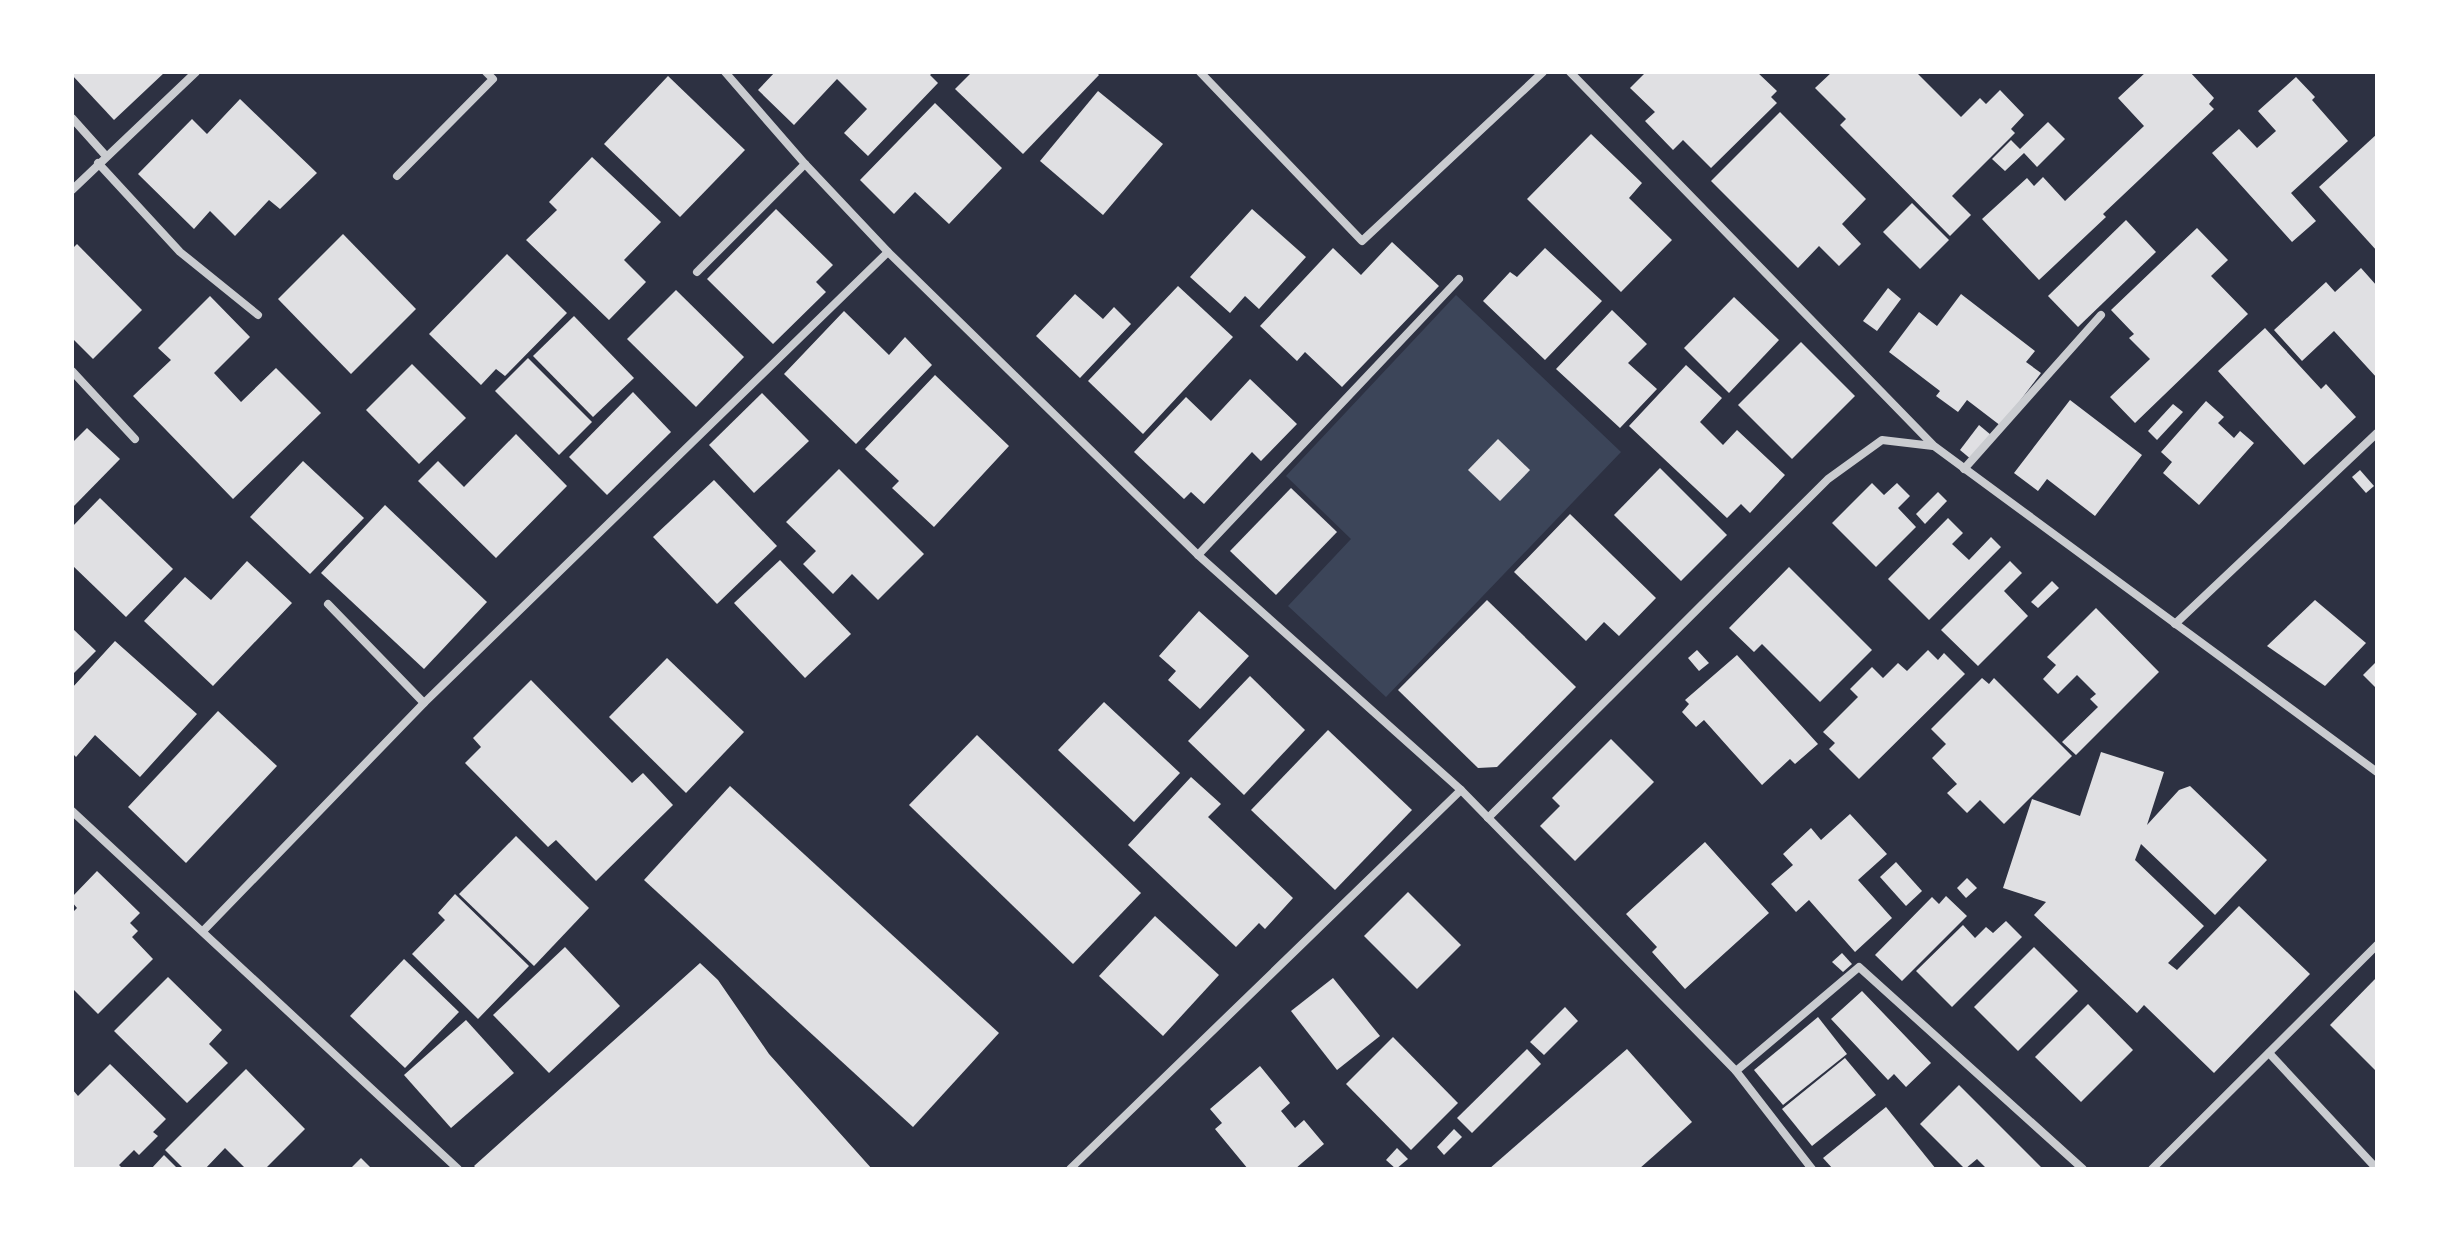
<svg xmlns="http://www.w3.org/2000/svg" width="2449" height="1241" viewBox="0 0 2449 1241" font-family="'Exo 2',sans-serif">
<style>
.green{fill:#3c4559}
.building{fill:#e0e0e3}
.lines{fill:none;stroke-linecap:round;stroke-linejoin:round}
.minor{stroke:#caccd0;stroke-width:8}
</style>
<rect width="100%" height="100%" fill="#2d3142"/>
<polygon class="green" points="1456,295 1621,452 1386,697 1288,606 1351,539 1286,476"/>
<g class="building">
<polygon points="72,72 165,72 114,120 72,75"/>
<polygon points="775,72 933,72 930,75 938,83 868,156 844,133 867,109 837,79 794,125 758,90"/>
<polygon points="972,72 1096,72 1099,75 1023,154 955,89"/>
<polygon points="1646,72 1757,72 1777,91 1771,97 1777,103 1711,168 1683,140 1673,150 1645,121 1655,112 1630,88"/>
<polygon points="1832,72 1916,72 1961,117 1980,98 1986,104 2000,90 2024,115 2011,129 2015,133 1952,196 1971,215 1950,236 1840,125 1846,119 1815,88"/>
<polygon points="2146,72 2190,72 2214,98 2209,104 2214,109 2103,214 2106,217 2039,280 1982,219 2027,178 2034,186 2043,177 2065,201 2144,126 2118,98"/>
<polygon points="668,76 745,150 680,217 604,144"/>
<polygon points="2296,77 2315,97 2312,100 2348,141 2291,193 2316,221 2292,242 2212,153 2239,129 2257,148 2276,131 2258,111"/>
<polygon points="1098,91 1163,144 1103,215 1040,161"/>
<polygon points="240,99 317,173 280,209 269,200 235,236 210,211 194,229 138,174 192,119 207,134"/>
<polygon points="935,103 1002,168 949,224 915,192 894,214 860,180"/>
<polygon points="1780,112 1866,199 1842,224 1861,244 1839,266 1819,246 1798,268 1711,181"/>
<polygon points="2048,122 2065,139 2037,167 2024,153 2005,171 1992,159 2011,140 2020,149"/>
<polygon points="1591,134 1642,183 1629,198 1672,240 1621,292 1527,199"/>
<polygon points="2377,134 2377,251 2319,187"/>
<polygon points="592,157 661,222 624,260 646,282 609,320 526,240 557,210 549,202"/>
<polygon points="1912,203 1949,240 1920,269 1883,232"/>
<polygon points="776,209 833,265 816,282 826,292 773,344 707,279"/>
<polygon points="1252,209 1306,257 1259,309 1245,296 1230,313 1190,277"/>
<polygon points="2126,220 2156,252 2078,327 2048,296"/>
<polygon points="2197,228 2228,260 2211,276 2248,314 2135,423 2110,397 2150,359 2129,338 2134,334 2111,310"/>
<polygon points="343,234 416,309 351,374 278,299"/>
<polygon points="1392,242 1439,286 1342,387 1305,352 1297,361 1260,326 1333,248 1361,275"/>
<polygon points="77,244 142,310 93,359 72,338 72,249"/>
<polygon points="1545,248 1602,301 1545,360 1483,301 1510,272 1517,277"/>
<polygon points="507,254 567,313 505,376 496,369 481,385 429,334"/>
<polygon points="2361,268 2377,286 2377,378 2334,331 2302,361 2274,330 2326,282 2335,292"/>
<polygon points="1178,286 1233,337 1143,434 1088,381"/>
<polygon points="1888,288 1901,299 1877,331 1863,321"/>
<polygon points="676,290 744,357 696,407 627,339"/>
<polygon points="1075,294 1103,319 1114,307 1131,324 1080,378 1036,336"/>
<polygon points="1961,294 2035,351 2026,362 2041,373 2001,426 1967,400 1958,412 1936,396 1940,391 1889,352 1919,312 1937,326"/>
<polygon points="210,296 250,337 214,373 241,402 276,368 321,413 233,499 133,396 171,360 158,348"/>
<polygon points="1734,297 1779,340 1729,393 1684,348"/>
<polygon points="1612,310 1647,344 1628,363 1657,389 1620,428 1556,369"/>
<polygon points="844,311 889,355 905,337 932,365 856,444 784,374"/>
<polygon points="574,316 634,378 593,417 533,356"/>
<polygon points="2265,328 2321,389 2326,384 2356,417 2304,465 2218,371"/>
<polygon points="1801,342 1855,396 1792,459 1738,405"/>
<polygon points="528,358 592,422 559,455 495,391"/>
<polygon points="412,364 466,418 419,464 366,410"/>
<polygon points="1686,365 1722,398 1700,422 1723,445 1737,430 1785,475 1750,513 1741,504 1727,518 1629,426"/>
<polygon points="935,375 1009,446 934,527 892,488 899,481 865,449"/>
<polygon points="1250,379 1297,424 1261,461 1252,452 1204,504 1191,492 1184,499 1134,452 1186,397 1211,421"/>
<polygon points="633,392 671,432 607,495 569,457"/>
<polygon points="762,393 809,441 754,493 709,445"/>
<polygon points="2070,400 2142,455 2095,516 2047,479 2038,491 2014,473"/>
<polygon points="2206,401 2224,417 2218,423 2234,438 2240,431 2254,443 2199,505 2163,473 2172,462 2161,452"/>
<polygon points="2173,404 2183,412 2157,440 2148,431"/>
<polygon points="1979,425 1991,435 1972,460 1960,450"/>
<polygon points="87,428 120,459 72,508 72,443"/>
<polygon points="516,434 567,486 496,558 418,481 438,461 464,487"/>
<polygon points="1498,439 1530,470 1500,501 1468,470"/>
<polygon points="303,461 364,518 310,574 250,517"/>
<polygon points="1660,468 1727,535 1681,581 1614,515"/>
<polygon points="839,469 924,554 878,600 852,574 833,594 803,564 816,551 786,522"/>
<polygon points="2360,470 2374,486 2366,493 2352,477"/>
<polygon points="714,480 777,546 717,604 653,537"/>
<polygon points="1872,483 1884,495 1897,483 1910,496 1898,508 1916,527 1876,567 1832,523"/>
<polygon points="1291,488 1337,532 1276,595 1230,551"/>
<polygon points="1938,492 1947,501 1925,524 1916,514"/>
<polygon points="100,498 173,569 126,617 72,565 72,527"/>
<polygon points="385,505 487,602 424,669 321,573"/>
<polygon points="1570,514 1656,598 1619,636 1604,622 1586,641 1514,572"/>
<polygon points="1948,518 1963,533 1952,544 1969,560 1991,537 2001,547 1929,620 1888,579"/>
<polygon points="780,560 851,634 805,678 734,603"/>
<polygon points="247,561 292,603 213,686 144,621 185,577 211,600"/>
<polygon points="2010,561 2022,573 2004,591 2028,616 1978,666 1941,630"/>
<polygon points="1789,567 1872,650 1820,702 1762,644 1754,652 1729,628"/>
<polygon points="2052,581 2059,588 2038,608 2031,602"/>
<polygon points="1487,600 1576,687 1497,767 1478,768 1398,690"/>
<polygon points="2315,600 2366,643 2325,686 2267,646"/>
<polygon points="2096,608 2159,672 2076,755 2062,742 2098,707 2090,699 2096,694 2077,675 2058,694 2043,679 2056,665 2047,657"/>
<polygon points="1199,611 1249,656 1200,709 1168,680 1176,671 1159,656"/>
<polygon points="72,628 96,651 72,675"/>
<polygon points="115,641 197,714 140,777 95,735 76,757 72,753 72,688"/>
<polygon points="1697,650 1709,663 1699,671 1688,658"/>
<polygon points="1928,650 1938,660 1944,653 1965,674 1859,779 1829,749 1835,743 1823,732 1858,697 1850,689 1872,667 1883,678 1898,663 1907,671"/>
<polygon points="1737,655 1818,744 1795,764 1790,759 1762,785 1704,720 1696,727 1682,712 1689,704 1685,700"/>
<polygon points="667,658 744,732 686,793 609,717"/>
<polygon points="2377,661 2377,689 2363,675"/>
<polygon points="1250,676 1305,730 1244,795 1188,741"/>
<polygon points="1982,678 1989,684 1994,678 2072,756 2004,824 1980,800 1967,813 1947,793 1957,784 1932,758 1946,744 1931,729"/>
<polygon points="531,680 632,783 643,773 673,805 596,881 556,840 548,847 465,763 481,747 473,738"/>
<polygon points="1104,702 1180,773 1134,822 1058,750"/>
<polygon points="218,711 277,766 186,863 128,807"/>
<polygon points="1328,730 1412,810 1335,890 1251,810"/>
<polygon points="977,735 1141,893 1073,964 909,805"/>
<polygon points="1611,739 1654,782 1575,861 1540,826 1560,806 1552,798"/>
<polygon points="2101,752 2164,772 2147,825 2179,790 2190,786 2267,860 2215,915 2141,844 2135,860 2204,926 2168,963 2177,970 2239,906 2310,974 2214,1073 2144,1005 2137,1013 2034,915 2046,902 2003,888 2032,799 2080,816"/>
<polygon points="1191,777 1221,804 1208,817 1293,898 1265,929 1259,923 1236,947 1128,845"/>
<polygon points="730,786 999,1033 913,1127 644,880"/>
<polygon points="1850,814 1887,854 1858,880 1892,918 1855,952 1809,900 1796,912 1771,884 1793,865 1783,854 1811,828 1821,840"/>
<polygon points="516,836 589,908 534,966 459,894"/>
<polygon points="1705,842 1769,913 1685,989 1652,952 1657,947 1626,914"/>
<polygon points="1896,862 1922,891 1906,906 1880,877"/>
<polygon points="97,871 140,913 130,923 138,931 132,937 153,959 98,1014 72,988 72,913 77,908 72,902 72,897"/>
<polygon points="1967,878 1977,888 1966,898 1957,888"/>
<polygon points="1408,892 1461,945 1417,989 1364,936"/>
<polygon points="455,894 529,966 478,1019 412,954 445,920 438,913"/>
<polygon points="1946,896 1967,916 1902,981 1875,955 1932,897 1939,904"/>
<polygon points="1155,916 1219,975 1163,1036 1099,976"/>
<polygon points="2006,921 2022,937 1952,1007 1916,971 1963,925 1975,938 1986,927 1993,933"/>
<polygon points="565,947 620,1006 549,1073 493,1015"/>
<polygon points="2034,947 2078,991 2018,1051 1974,1007"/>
<polygon points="1842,953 1852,964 1843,972 1832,962"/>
<polygon points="404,959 459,1012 405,1068 350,1016"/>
<polygon points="700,963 718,980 769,1054 872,1169 477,1169 474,1166"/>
<polygon points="168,977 222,1030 209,1044 228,1063 187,1103 114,1031"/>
<polygon points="2377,977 2377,1072 2330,1025"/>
<polygon points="1333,978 1380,1036 1337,1070 1291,1011"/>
<polygon points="1862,991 1931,1063 1906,1087 1894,1074 1888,1080 1831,1019"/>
<polygon points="2088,1004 2133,1050 2081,1102 2035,1057"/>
<polygon points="1565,1007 1578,1021 1544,1055 1530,1042"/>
<polygon points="1818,1017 1847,1054 1783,1105 1754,1070"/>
<polygon points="466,1020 514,1073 451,1128 404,1075"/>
<polygon points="1393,1037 1458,1103 1411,1150 1346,1084"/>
<polygon points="1527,1049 1541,1064 1472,1133 1457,1118"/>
<polygon points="1627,1049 1692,1122 1639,1169 1489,1169"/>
<polygon points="1845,1058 1876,1095 1812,1146 1782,1109"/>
<polygon points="110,1064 166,1119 153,1132 158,1136 139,1155 134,1150 119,1165 123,1169 73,1169 72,1089 78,1096"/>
<polygon points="1260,1066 1290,1103 1281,1111 1295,1128 1304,1120 1324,1144 1295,1169 1248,1169 1215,1129 1222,1123 1210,1109"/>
<polygon points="246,1069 305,1129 265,1169 246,1169 225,1148 205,1169 184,1169 165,1150"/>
<polygon points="1959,1085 2043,1169 1987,1169 1977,1159 1965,1169 1920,1124"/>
<polygon points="1886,1107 1936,1169 1833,1169 1823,1158"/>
<polygon points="1454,1129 1462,1137 1444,1155 1437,1147"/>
<polygon points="1397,1148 1408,1159 1396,1169 1386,1160"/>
<polygon points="164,1155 178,1169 151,1169"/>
<polygon points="361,1158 372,1169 350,1169"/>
</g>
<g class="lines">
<g class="minor">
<polyline points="725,72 805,164 888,252 1198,555 1461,790 1736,1071 1812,1169"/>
<polyline points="1200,72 1362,241 1543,72"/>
<polyline points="1570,72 1934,446 2377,772"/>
<polyline points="72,118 106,156"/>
<polyline points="98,163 180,252 258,315"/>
<polyline points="397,176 493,79 486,72"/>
<polyline points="72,190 196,72"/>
<polyline points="697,272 805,164"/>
<polyline points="72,371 135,439"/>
<polyline points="1964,469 2101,315"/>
<polyline points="1198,555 1459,279"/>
<polyline points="328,604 424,703"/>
<polyline points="2175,624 2377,433"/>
<polyline points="72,811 458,1169"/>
<polyline points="1488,818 1828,479 1882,440 1933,446"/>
<polyline points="204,930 424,703 888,252"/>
<polyline points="2269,1053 2377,1169"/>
<polyline points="1736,1071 1859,967 2083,1169"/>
<polyline points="1070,1169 1461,790"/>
<polyline points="2152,1169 2377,945"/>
</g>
</g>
<rect width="2449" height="1241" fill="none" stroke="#ffffff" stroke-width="148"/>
</svg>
